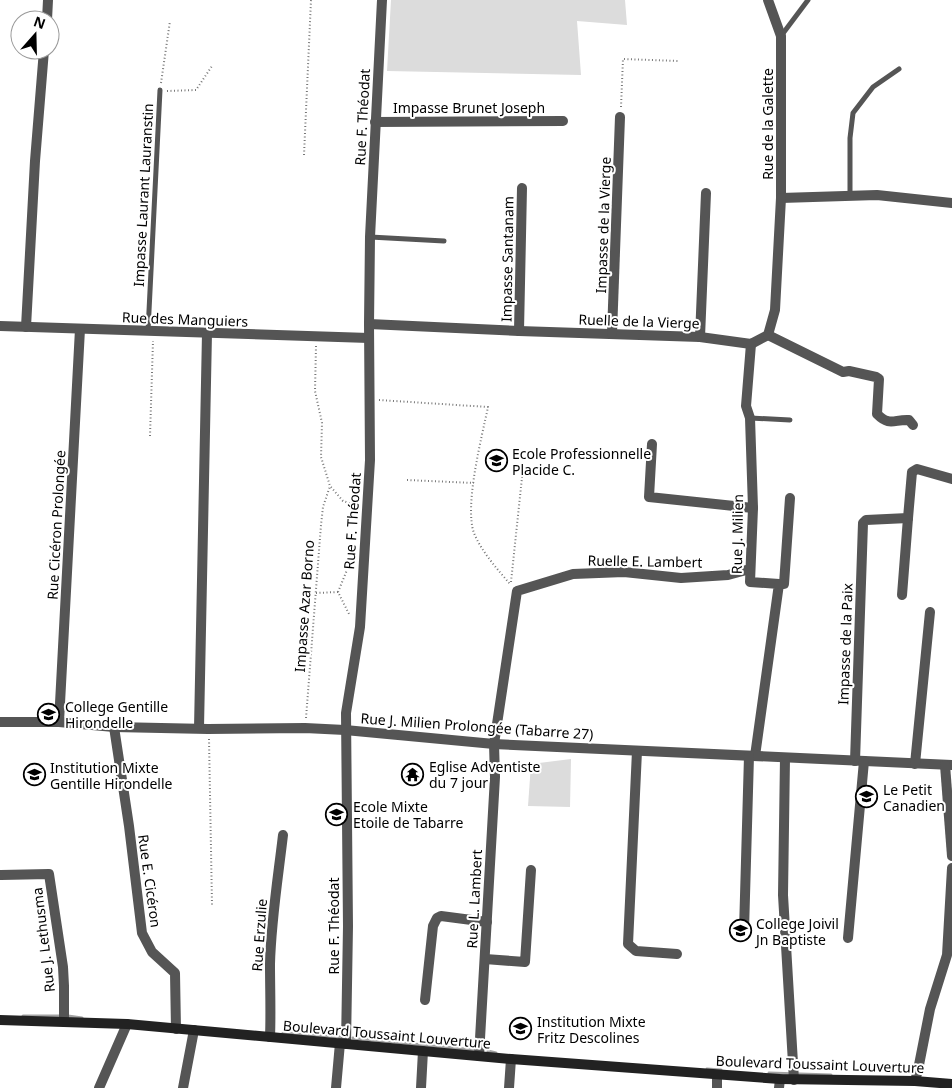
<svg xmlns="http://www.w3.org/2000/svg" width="952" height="1088" viewBox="0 0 952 1088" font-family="'Noto Sans',sans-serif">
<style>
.green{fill:#dcdcdc}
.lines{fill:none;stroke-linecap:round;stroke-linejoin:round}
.stream{stroke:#a3a3a3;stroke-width:3}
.path{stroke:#777;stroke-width:2;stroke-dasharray:1 2.5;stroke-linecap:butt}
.lane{stroke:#555;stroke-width:5}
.street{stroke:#555;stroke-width:10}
.secondary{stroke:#222;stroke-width:10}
.labels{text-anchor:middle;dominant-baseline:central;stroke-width:4;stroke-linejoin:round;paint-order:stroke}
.street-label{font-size:14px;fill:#000;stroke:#fff}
.poi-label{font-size:14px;fill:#000;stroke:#fff;text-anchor:start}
</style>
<rect width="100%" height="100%" fill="#fff"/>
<g class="green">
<polygon points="391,0 625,0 627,25 577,21 581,75 387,71"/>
<polygon points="571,759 570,807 528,806 531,764"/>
</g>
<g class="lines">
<g class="stream">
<polyline points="23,1016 60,1016"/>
<polyline points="68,1016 82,1018"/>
<polyline points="283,1033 340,1037"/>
<polyline points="353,1038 474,1050"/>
<polyline points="488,1051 496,1053"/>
<polyline points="707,1069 721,1070"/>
<polyline points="769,1073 831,1075"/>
</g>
<g class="path">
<polyline points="161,83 170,21"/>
<polyline points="167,91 196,90 212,66"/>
<polyline points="621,107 623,59 679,61"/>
<polyline points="304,155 311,0"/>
<polyline points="316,346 315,391 322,423 321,457 330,486 343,501 358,506"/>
<path d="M379 400 488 407C482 436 464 506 474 533 481 551 498 570 510 584"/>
<polyline points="150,436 153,341"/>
<polyline points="407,480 474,483"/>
<polyline points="511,582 523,468"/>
<polyline points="338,592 349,565 354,561"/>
<polyline points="316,593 338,592 350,616"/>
<polyline points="306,718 321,525 323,507 330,486"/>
<polyline points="209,739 212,905"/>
</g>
<g class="lane">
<polyline points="781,36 808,0"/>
<polyline points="850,196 850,138 853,113 873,87 899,69"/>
<polyline points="370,237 444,241"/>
<polyline points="148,331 160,90"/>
<polyline points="750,418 790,420"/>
</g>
<g class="street">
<polyline points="768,0 781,36 781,198 877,195 952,203"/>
<polyline points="47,20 48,0"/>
<polyline points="375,122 563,121"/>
<polyline points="369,324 519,331 700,337 751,344 768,335 775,310 781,198"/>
<polyline points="0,326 369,338"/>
<polyline points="26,327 35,161 44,50"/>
<polyline points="519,331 522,188"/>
<polyline points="612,333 620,117"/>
<path d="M768 335 843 372 849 371 876 377 879 379 877 414C890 427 894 419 909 420L913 425"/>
<polyline points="700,337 706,193"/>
<polyline points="751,344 746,406 750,418 753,508 750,582 779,584 755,756"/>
<polyline points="652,444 649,497 753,508"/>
<polyline points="779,584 784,584 790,498"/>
<polyline points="902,595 908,518"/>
<polyline points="0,722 59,722 114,727 208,729 305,728 345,730 494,744 952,765"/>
<polyline points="59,722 80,329"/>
<polyline points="114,727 129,826 142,933 152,952 175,973 176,1029"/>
<polyline points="199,728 207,333"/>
<polyline points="637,751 628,944 636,951 677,954"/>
<polyline points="785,758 783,895 794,1080"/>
<polyline points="855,761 863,523 866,520 908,518 912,472 917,469 952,479"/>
<polyline points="915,764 930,612"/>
<polyline points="945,765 952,856"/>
<polyline points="1,875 49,874 63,967 64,986 64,1022"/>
<polyline points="744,931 749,756"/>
<polyline points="848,938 864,761"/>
<polyline points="485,959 525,962 531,870"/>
<polyline points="425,1000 433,926 437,918 441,916 487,922"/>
<path d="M270 1037C271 1013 270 989 270 964 271 921 278 878 283 835"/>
<polyline points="346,1044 348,926 346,713 360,627 370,460 369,324 370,237 382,0"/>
<polyline points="479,1056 495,777 494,744 517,591 573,574 624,572 681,578 728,575 750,569"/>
<polyline points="915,1081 918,1070 930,1009 947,955 952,868"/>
<polyline points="99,1088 127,1024"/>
<polyline points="183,1088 194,1030"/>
<polyline points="336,1088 340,1043"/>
<polyline points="421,1088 423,1051"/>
<polyline points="509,1088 511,1059"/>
<polyline points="717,1088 717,1075"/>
<polyline points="779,1088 780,1079"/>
</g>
<polyline class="secondary" points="0,1020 127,1024 511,1059 780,1079 915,1081 952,1084"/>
</g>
<defs>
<symbol id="school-ring" viewBox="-11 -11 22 22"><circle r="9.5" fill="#fff" stroke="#000" stroke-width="1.5"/><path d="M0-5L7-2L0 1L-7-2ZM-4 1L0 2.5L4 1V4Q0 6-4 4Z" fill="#000"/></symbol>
<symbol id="temple-ring" viewBox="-11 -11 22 22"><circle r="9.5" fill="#fff" stroke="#000" stroke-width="1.5"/><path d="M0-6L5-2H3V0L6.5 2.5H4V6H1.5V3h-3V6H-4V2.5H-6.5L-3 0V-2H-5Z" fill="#000"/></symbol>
</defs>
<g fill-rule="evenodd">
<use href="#school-ring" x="484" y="448" width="25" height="25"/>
<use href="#school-ring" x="36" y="702" width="25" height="25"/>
<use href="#temple-ring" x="400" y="762" width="25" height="25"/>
<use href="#school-ring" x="22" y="762" width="25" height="25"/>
<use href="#school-ring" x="854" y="784" width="25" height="25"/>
<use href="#school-ring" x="324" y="802" width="25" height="25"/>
<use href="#school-ring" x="728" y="918" width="25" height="25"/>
<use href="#school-ring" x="508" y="1016" width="25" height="25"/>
</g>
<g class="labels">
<g class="street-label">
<text x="469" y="107">Impasse Brunet Joseph</text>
<text transform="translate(362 117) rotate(-87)">Rue F. Théodat</text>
<text transform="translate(767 124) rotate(-90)">Rue de la Galette</text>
<text transform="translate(143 195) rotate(-87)">Impasse Laurant Lauranstin</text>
<text transform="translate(603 225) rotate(-88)">Impasse de la Vierge</text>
<text transform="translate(507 259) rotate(-89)">Impasse Santanam</text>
<text transform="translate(185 319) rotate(2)">Rue des Manguiers</text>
<text transform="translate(639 321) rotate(2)">Ruelle de la Vierge</text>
<text transform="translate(352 521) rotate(-86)">Rue F. Théodat</text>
<text transform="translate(56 525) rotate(-87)">Rue Cicéron Prolongée</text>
<text transform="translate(737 534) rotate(-89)">Rue J. Milien</text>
<text transform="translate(645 561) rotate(1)">Ruelle E. Lambert</text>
<text transform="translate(304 606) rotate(-86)">Impasse Azar Borno</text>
<text transform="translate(845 644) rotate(-88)">Impasse de la Paix</text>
<text transform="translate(477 726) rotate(4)">Rue J. Milien Prolongée (Tabarre 27)</text>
<text transform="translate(150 881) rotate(82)">Rue E. Cicéron</text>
<text transform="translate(474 899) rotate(-87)">Rue L. Lambert</text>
<text transform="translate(333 926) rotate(-90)">Rue F. Théodat</text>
<text transform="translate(259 935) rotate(-86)">Rue Erzulie</text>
<text transform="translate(43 940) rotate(-97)">Rue J. Lethusma</text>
<text transform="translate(387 1034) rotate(5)">Boulevard Toussaint Louverture</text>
<text transform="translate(820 1064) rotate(2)">Boulevard Toussaint Louverture</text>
</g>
<g class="poi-label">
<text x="512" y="453">Ecole Professionnelle<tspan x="512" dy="16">Placide C.</tspan></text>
<text x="65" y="706">College Gentille<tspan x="65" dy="16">Hirondelle</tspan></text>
<text x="429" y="766">Eglise Adventiste<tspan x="429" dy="16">du 7 jour</tspan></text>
<text x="50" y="767">Institution Mixte<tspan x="50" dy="16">Gentille Hirondelle</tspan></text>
<text x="883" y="789">Le Petit<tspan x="883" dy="16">Canadien</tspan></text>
<text x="353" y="806">Ecole Mixte<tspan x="353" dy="16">Etoile de Tabarre</tspan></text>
<text x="756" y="923">College Joivil<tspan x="756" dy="16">Jn Baptiste</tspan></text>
<text x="537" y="1021">Institution Mixte<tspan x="537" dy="16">Fritz Descolines</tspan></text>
</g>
</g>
<g transform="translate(35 35) rotate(20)"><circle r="24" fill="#ffffff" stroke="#999999"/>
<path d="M0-4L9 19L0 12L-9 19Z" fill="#000000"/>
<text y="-8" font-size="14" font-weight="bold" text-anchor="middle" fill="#000000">N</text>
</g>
</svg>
